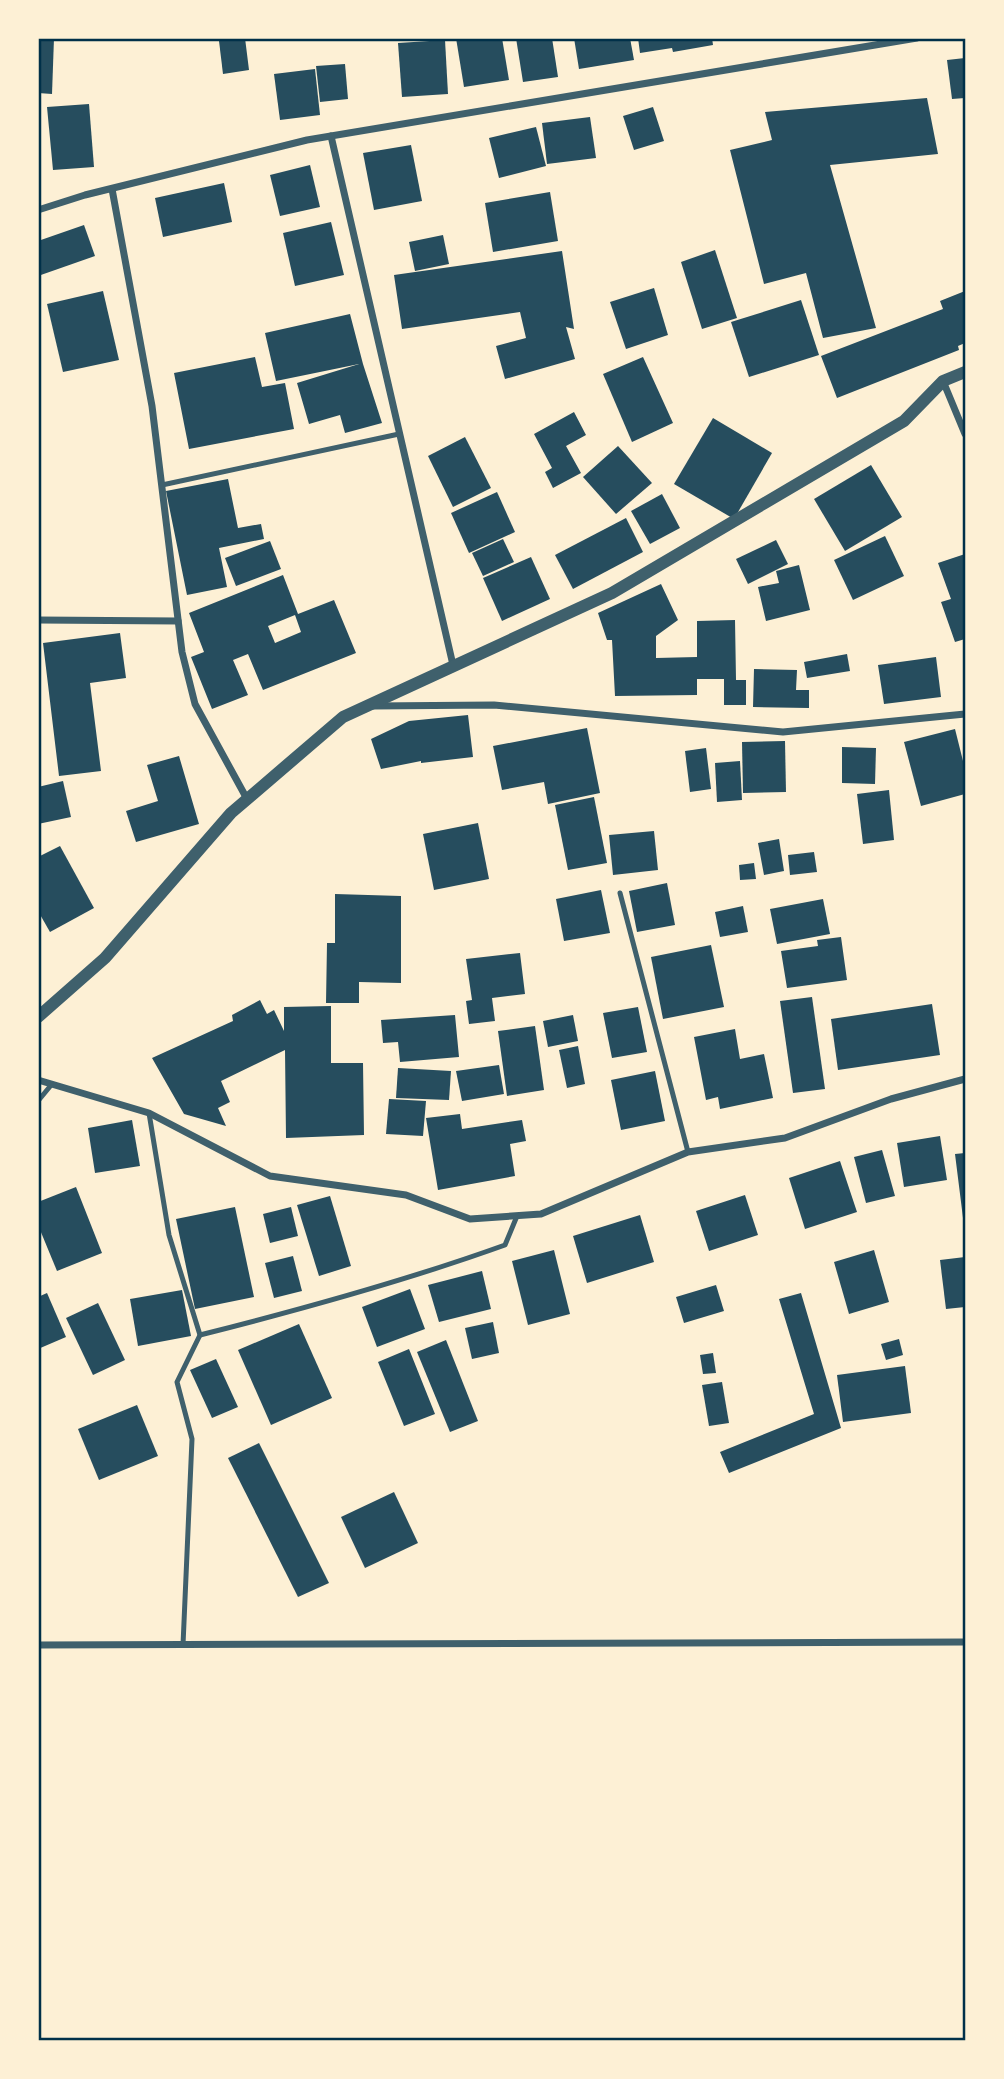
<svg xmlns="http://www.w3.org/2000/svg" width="1004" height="2079" viewBox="0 0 1004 2079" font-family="'Titillium Web',sans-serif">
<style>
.building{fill:#264d5e;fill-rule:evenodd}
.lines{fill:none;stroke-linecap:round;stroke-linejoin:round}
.service{stroke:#3f606c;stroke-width:5}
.minor{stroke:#3f606c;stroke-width:7}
.tertiary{stroke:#3f606c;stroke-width:12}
.neatline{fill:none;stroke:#003049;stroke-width:2.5}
</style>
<rect width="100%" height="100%" fill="#fdf0d5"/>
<g class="building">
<polygon points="38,38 54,38 52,94 38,93"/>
<polygon points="245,38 249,70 223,74 219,41"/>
<polygon points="456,38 502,38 509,80 464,87"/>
<polygon points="516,38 552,38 558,77 523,82"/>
<polygon points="574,38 630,38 634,60 579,69"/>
<polygon points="638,38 712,38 713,45 673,52 672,48 640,53"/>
<polygon points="445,40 448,94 402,97 398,43"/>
<polygon points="965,58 965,98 952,99 947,60"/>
<polygon points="345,64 348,99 320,102 316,66"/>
<polygon points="315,69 320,115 280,120 274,74"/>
<polygon points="927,98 938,154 830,165 876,328 823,338 806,273 764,284 730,150 772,140 765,112"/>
<polygon points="89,104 94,167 53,170 47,107"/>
<polygon points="653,107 664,141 634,150 623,116"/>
<polygon points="590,117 596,158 547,164 542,123"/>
<polygon points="536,127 546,166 499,178 489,138"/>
<polygon points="411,145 422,201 374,210 363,153"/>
<polygon points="310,165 320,207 280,216 270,175"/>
<polygon points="224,183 232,222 163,237 155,198"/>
<polygon points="550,192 558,241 493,252 485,203"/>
<polygon points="331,222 344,275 295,286 283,233"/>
<polygon points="84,225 95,256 38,276 38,241"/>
<polygon points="443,235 449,264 415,271 409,242"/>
<polygon points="715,250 737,318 702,329 681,262"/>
<polygon points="562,251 574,329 566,327 575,359 505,379 496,346 526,338 520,312 402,329 394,275"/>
<polygon points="654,288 668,335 626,349 610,302"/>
<polygon points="103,291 119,360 63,372 47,304"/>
<polygon points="965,291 965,343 958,346 959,350 837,398 821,356 943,309 940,301"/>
<polygon points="801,300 819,355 749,377 731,322"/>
<polygon points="350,314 363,364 382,423 345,433 340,415 309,424 297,383 359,364 276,381 265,333"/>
<polygon points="255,357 262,387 285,383 294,429 189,449 174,373"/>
<polygon points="643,357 673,423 632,442 603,374"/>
<polygon points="574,412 586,435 566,446 581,473 553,488 545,472 552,468 534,434"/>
<polygon points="713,418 772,453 734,519 674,484"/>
<polygon points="465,437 491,488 453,507 428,456"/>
<polygon points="618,446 652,483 616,514 583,477"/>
<polygon points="871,465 902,517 845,551 814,499"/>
<polygon points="228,479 238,528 261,524 264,539 219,548 227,587 187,595 166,491"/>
<polygon points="497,492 515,532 469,553 451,513"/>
<polygon points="662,494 680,528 650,544 631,511"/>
<polygon points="626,518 643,552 573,589 555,555"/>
<polygon points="885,536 904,576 853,600 834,560"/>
<polygon points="503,539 514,562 483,576 472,553"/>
<polygon points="776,540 788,564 748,584 736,559"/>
<polygon points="270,541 281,569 236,586 225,558"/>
<polygon points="965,554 965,639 955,642 941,602 951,599 938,563"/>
<polygon points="531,557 550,599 502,621 483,578"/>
<polygon points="799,565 810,610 766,621 758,587 779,583 776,571"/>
<path d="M283 575 298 614 334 600 356 653 263 690 248 654 233 660 248 695 212 709 191 657 204 652 189 613ZM295 615 301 632 275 643 268 626Z"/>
<polygon points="661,584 678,620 656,636 656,658 697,657 697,621 735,620 736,680 746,680 746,705 724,705 724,679 697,679 697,695 615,696 612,640 607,640 598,613"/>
<polygon points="120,633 126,678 90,683 101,771 59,776 43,643"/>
<polygon points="847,654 850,671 807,678 804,662"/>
<polygon points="936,657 941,697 884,704 878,665"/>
<polygon points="754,669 797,670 796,690 809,690 809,708 753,707"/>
<polygon points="468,715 473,757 421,763 421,761 381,769 371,739 409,721"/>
<polygon points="587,728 600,793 548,804 544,782 502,790 493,746"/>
<polygon points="955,729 965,769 965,794 921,806 904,742"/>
<polygon points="785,741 786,792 743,793 742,742"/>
<polygon points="842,747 876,748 875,784 842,783"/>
<polygon points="706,748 711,789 690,792 685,751"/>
<polygon points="179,756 199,824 136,842 126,811 158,801 147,765"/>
<polygon points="740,761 742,800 717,802 715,763"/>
<polygon points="63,781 71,817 38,824 38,787"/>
<polygon points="889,790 894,840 863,844 857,794"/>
<polygon points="594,797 607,863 568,870 555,805"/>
<polygon points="478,823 489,879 434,890 423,834"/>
<polygon points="654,831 658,870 613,875 609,835"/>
<polygon points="779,839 784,871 764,875 758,843"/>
<polygon points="60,846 94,908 50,932 38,911 38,857"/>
<polygon points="814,852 817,872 790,875 788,855"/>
<polygon points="754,863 756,879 740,880 739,865"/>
<polygon points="667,883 675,925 637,932 629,891"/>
<polygon points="601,890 610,933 564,941 556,899"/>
<polygon points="335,894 401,896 401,983 359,982 359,1003 326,1003 327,943 335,943"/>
<polygon points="823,899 830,934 777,944 770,909"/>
<polygon points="743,906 748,932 720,937 715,912"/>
<polygon points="841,937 847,980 787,988 781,951 818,946 817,940"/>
<polygon points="711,945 724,1007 663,1019 651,957"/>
<polygon points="520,953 525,994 492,998 495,1021 469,1024 466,1001 472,1000 466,959"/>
<polygon points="812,997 825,1089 793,1093 780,1001"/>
<polygon points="260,1000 267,1014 274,1010 284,1031 284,1007 331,1006 331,1063 363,1063 364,1135 286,1138 285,1050 221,1081 230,1102 218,1108 226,1126 184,1114 152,1058 233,1021 232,1015"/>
<polygon points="932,1004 940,1055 838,1070 831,1019"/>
<polygon points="638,1007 647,1052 612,1058 603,1013"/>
<polygon points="455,1015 459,1057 400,1062 398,1042 383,1043 381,1020"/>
<polygon points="573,1015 578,1041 548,1047 543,1021"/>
<polygon points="535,1026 544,1090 507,1096 498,1031"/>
<polygon points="735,1029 740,1059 764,1054 773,1098 720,1109 718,1097 706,1100 694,1037"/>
<polygon points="578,1046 585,1084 567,1088 559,1050"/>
<polygon points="499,1065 504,1094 462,1101 456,1071"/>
<polygon points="398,1068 451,1071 449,1100 396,1098"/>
<polygon points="655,1071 665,1121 621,1130 611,1080"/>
<polygon points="389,1099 426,1101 423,1136 386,1134"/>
<polygon points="460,1114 462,1129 522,1120 526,1141 510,1144 515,1176 438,1190 426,1118"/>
<polygon points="132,1120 140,1166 95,1173 88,1128"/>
<polygon points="940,1136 947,1180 904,1187 897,1143"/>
<polygon points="882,1150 895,1196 866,1203 854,1157"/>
<polygon points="965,1153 965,1226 964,1226 955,1154"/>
<polygon points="840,1161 857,1212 805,1229 789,1178"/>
<polygon points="76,1187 102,1253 57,1271 38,1225 38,1202"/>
<polygon points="745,1195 758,1235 709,1251 696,1211"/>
<polygon points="330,1196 351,1266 319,1276 297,1205"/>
<polygon points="235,1207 254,1297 195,1309 176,1219"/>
<polygon points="291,1207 298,1236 270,1243 263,1214"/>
<polygon points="640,1215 654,1262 587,1283 573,1236"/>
<polygon points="554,1250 570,1314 528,1325 512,1261"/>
<polygon points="874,1250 889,1302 849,1314 834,1262"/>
<polygon points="293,1256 302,1291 274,1298 265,1263"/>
<polygon points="965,1257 965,1307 946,1309 940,1260"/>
<polygon points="482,1271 491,1309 439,1322 428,1285"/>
<polygon points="716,1285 724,1311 684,1323 676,1297"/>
<polygon points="410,1289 425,1329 377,1347 362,1307"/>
<polygon points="182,1290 191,1336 138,1346 130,1299"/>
<polygon points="47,1293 66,1337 38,1349 38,1297"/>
<polygon points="801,1293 841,1428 729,1473 720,1452 814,1414 779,1299"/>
<polygon points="98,1303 125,1360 93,1375 66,1318"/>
<polygon points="493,1322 499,1353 472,1359 465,1328"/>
<polygon points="299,1324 332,1398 271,1425 238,1350"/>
<polygon points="899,1339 903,1355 886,1360 881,1344"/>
<polygon points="446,1340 478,1421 450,1432 417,1352"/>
<polygon points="409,1349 435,1414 404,1426 378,1362"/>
<polygon points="713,1353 716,1373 703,1374 700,1355"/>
<polygon points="216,1359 238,1407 212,1418 190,1370"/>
<polygon points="905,1366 911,1413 843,1422 837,1375"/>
<polygon points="722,1382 729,1423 709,1426 702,1385"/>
<polygon points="137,1405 158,1456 99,1480 78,1429"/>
<polygon points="259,1443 329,1583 298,1597 228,1458"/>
<polygon points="394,1492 418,1543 365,1568 341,1517"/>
</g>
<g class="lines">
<g class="service">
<polyline points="162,485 399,434"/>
<polyline points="620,893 688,1152"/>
<polyline points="38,1101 52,1084"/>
<polyline points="149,1113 169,1235 200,1335 177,1382 192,1439 183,1645"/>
<path d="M200 1335C303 1309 405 1281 505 1245L517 1216"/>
</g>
<g class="minor">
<polyline points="331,136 453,665"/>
<polyline points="112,189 152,406 182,652 195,704 247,799"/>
<polyline points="38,210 85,195 307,140 917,38"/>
<polyline points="943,381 965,434"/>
<polyline points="38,620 178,621"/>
<polyline points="373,706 494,705 783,732 965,714"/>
<polyline points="38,1080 149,1113 270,1176 406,1195 470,1219 541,1214 688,1152 785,1138 891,1099 965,1079"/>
<polyline points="38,1645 965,1642"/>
</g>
<polyline class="tertiary" points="38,1017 105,958 231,813 343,717 612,593 904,421 943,381 965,372"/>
</g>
<rect width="1004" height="2079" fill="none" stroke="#fdf0d5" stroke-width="80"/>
<rect x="40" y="40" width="924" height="1999" class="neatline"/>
</svg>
